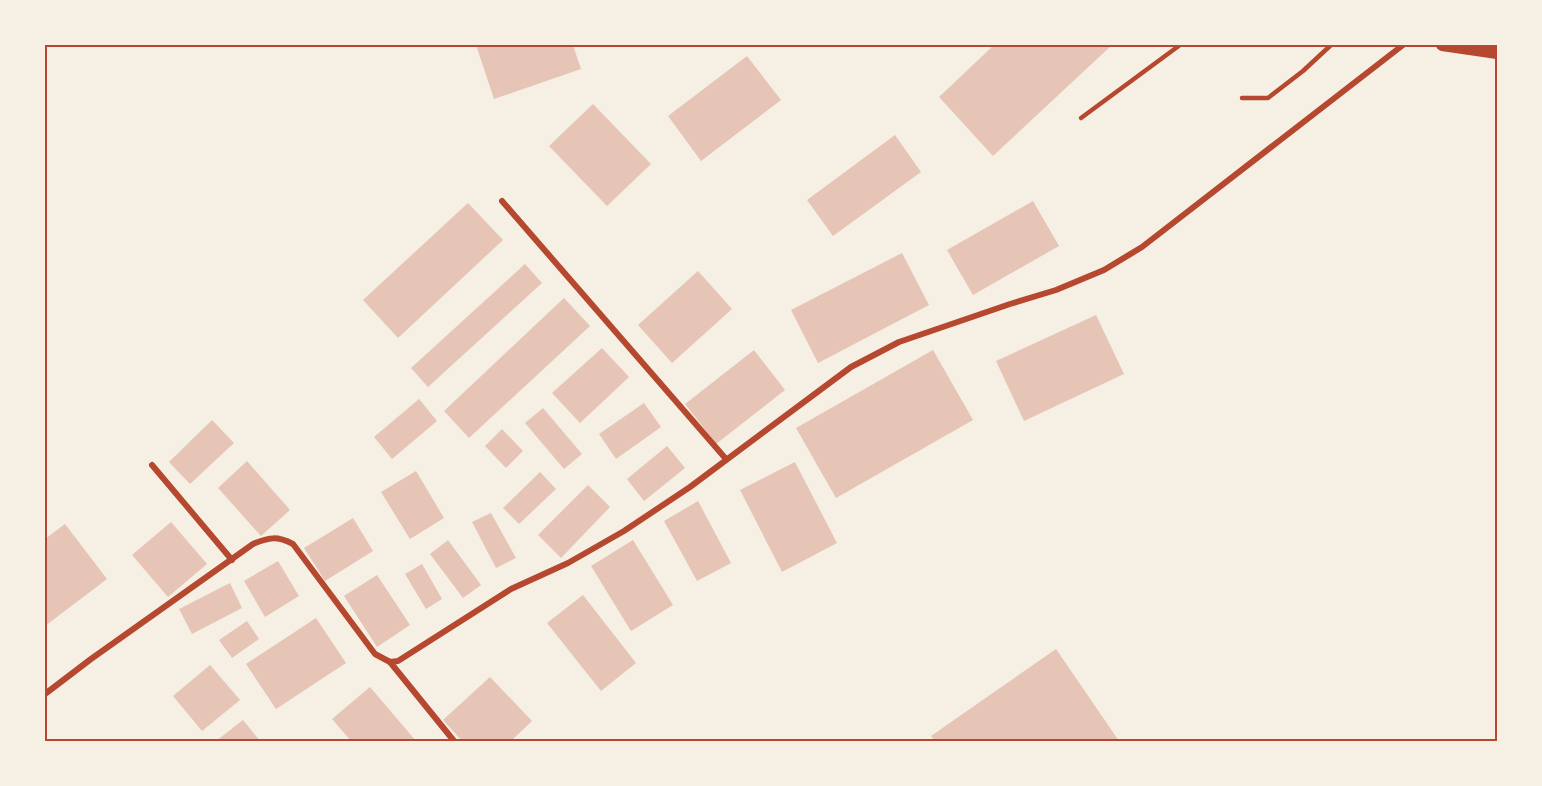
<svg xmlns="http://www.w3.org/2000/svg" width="1542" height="786" viewBox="0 0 1542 786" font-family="'Fira Sans',sans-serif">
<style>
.building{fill:#e6c5b7}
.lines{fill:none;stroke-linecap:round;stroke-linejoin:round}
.service{stroke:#b5482f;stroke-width:4.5}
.minor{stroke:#b5482f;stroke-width:6}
.secondary{stroke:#b5482f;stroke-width:12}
.neatline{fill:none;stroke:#b5482f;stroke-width:2}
</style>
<rect width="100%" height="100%" fill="#f6efe4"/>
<g class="building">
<polygon points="476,45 573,45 581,69 494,99"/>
<polygon points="994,45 1112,45 993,156 939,97"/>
<polygon points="747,56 781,100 701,161 668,116"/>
<polygon points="593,104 651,164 607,206 549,146"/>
<polygon points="895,135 921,172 833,236 807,200"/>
<polygon points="1033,201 1059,246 973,295 947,250"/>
<polygon points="468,203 503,240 398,338 363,300"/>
<polygon points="902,253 929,305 818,363 791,310"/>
<polygon points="525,264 542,283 428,387 411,368"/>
<polygon points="698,271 732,309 672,363 638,325"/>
<polygon points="564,298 590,326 469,438 444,411"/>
<polygon points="1096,315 1124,374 1024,421 996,361"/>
<polygon points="602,348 629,377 580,423 552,393"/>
<polygon points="754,350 785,390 716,444 685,404"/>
<polygon points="933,350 973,420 836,498 796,428"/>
<polygon points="419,399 437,421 392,459 374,437"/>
<polygon points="644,403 661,427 616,459 599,434"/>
<polygon points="543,408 582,454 564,469 525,423"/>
<polygon points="212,420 234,443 190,484 169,462"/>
<polygon points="502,429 523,451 506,468 485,446"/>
<polygon points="667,446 685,468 644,501 627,479"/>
<polygon points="247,461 290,510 261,536 218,488"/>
<polygon points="795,462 837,543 782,572 740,490"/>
<polygon points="416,471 444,518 410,539 381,492"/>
<polygon points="540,472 556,489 519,524 503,508"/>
<polygon points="588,485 610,507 561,558 538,535"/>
<polygon points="698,501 731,563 697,581 664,521"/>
<polygon points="491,513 516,558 496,568 472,522"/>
<polygon points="353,518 373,551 325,581 304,548"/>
<polygon points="171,522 207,564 168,597 132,555"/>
<polygon points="65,524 107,579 45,626 45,539"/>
<polygon points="448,540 481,585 463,598 430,554"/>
<polygon points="633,540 673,605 631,631 591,566"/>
<polygon points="278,561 299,596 265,617 244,581"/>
<polygon points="422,564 442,599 426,609 405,574"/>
<polygon points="377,575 410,625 377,647 344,596"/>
<polygon points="230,583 242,608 192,634 179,609"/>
<polygon points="583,595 636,663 601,691 547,623"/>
<polygon points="316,618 346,663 276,709 246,664"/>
<polygon points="247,621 259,639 232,658 219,640"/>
<polygon points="1056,649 1119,741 935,741 931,736"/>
<polygon points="210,665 240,700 202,731 173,696"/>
<polygon points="490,677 532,721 511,741 462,741 443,720"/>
<polygon points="370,687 416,741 351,741 332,719"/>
<polygon points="243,720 260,741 216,741"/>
</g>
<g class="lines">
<g class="service">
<polyline points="1242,98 1268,98 1303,71 1331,45"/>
<polyline points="1081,118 1180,45"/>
</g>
<g class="minor">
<polyline points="502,201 726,459"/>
<polyline points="152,465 232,560"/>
<polyline points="390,662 454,741"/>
<path d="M45 694 91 659 253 544C270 537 277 536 293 544L375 654 390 662 398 661 511 589 568 563 624 531 690 487 851 367 899 342 1010 304 1056 290 1104 270 1142 247 1403 45"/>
</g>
<polyline class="secondary" points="1442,45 1497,53"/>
</g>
<rect width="1542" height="786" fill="none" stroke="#f6efe4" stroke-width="93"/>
<rect x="46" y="46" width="1450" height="694" class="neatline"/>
</svg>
